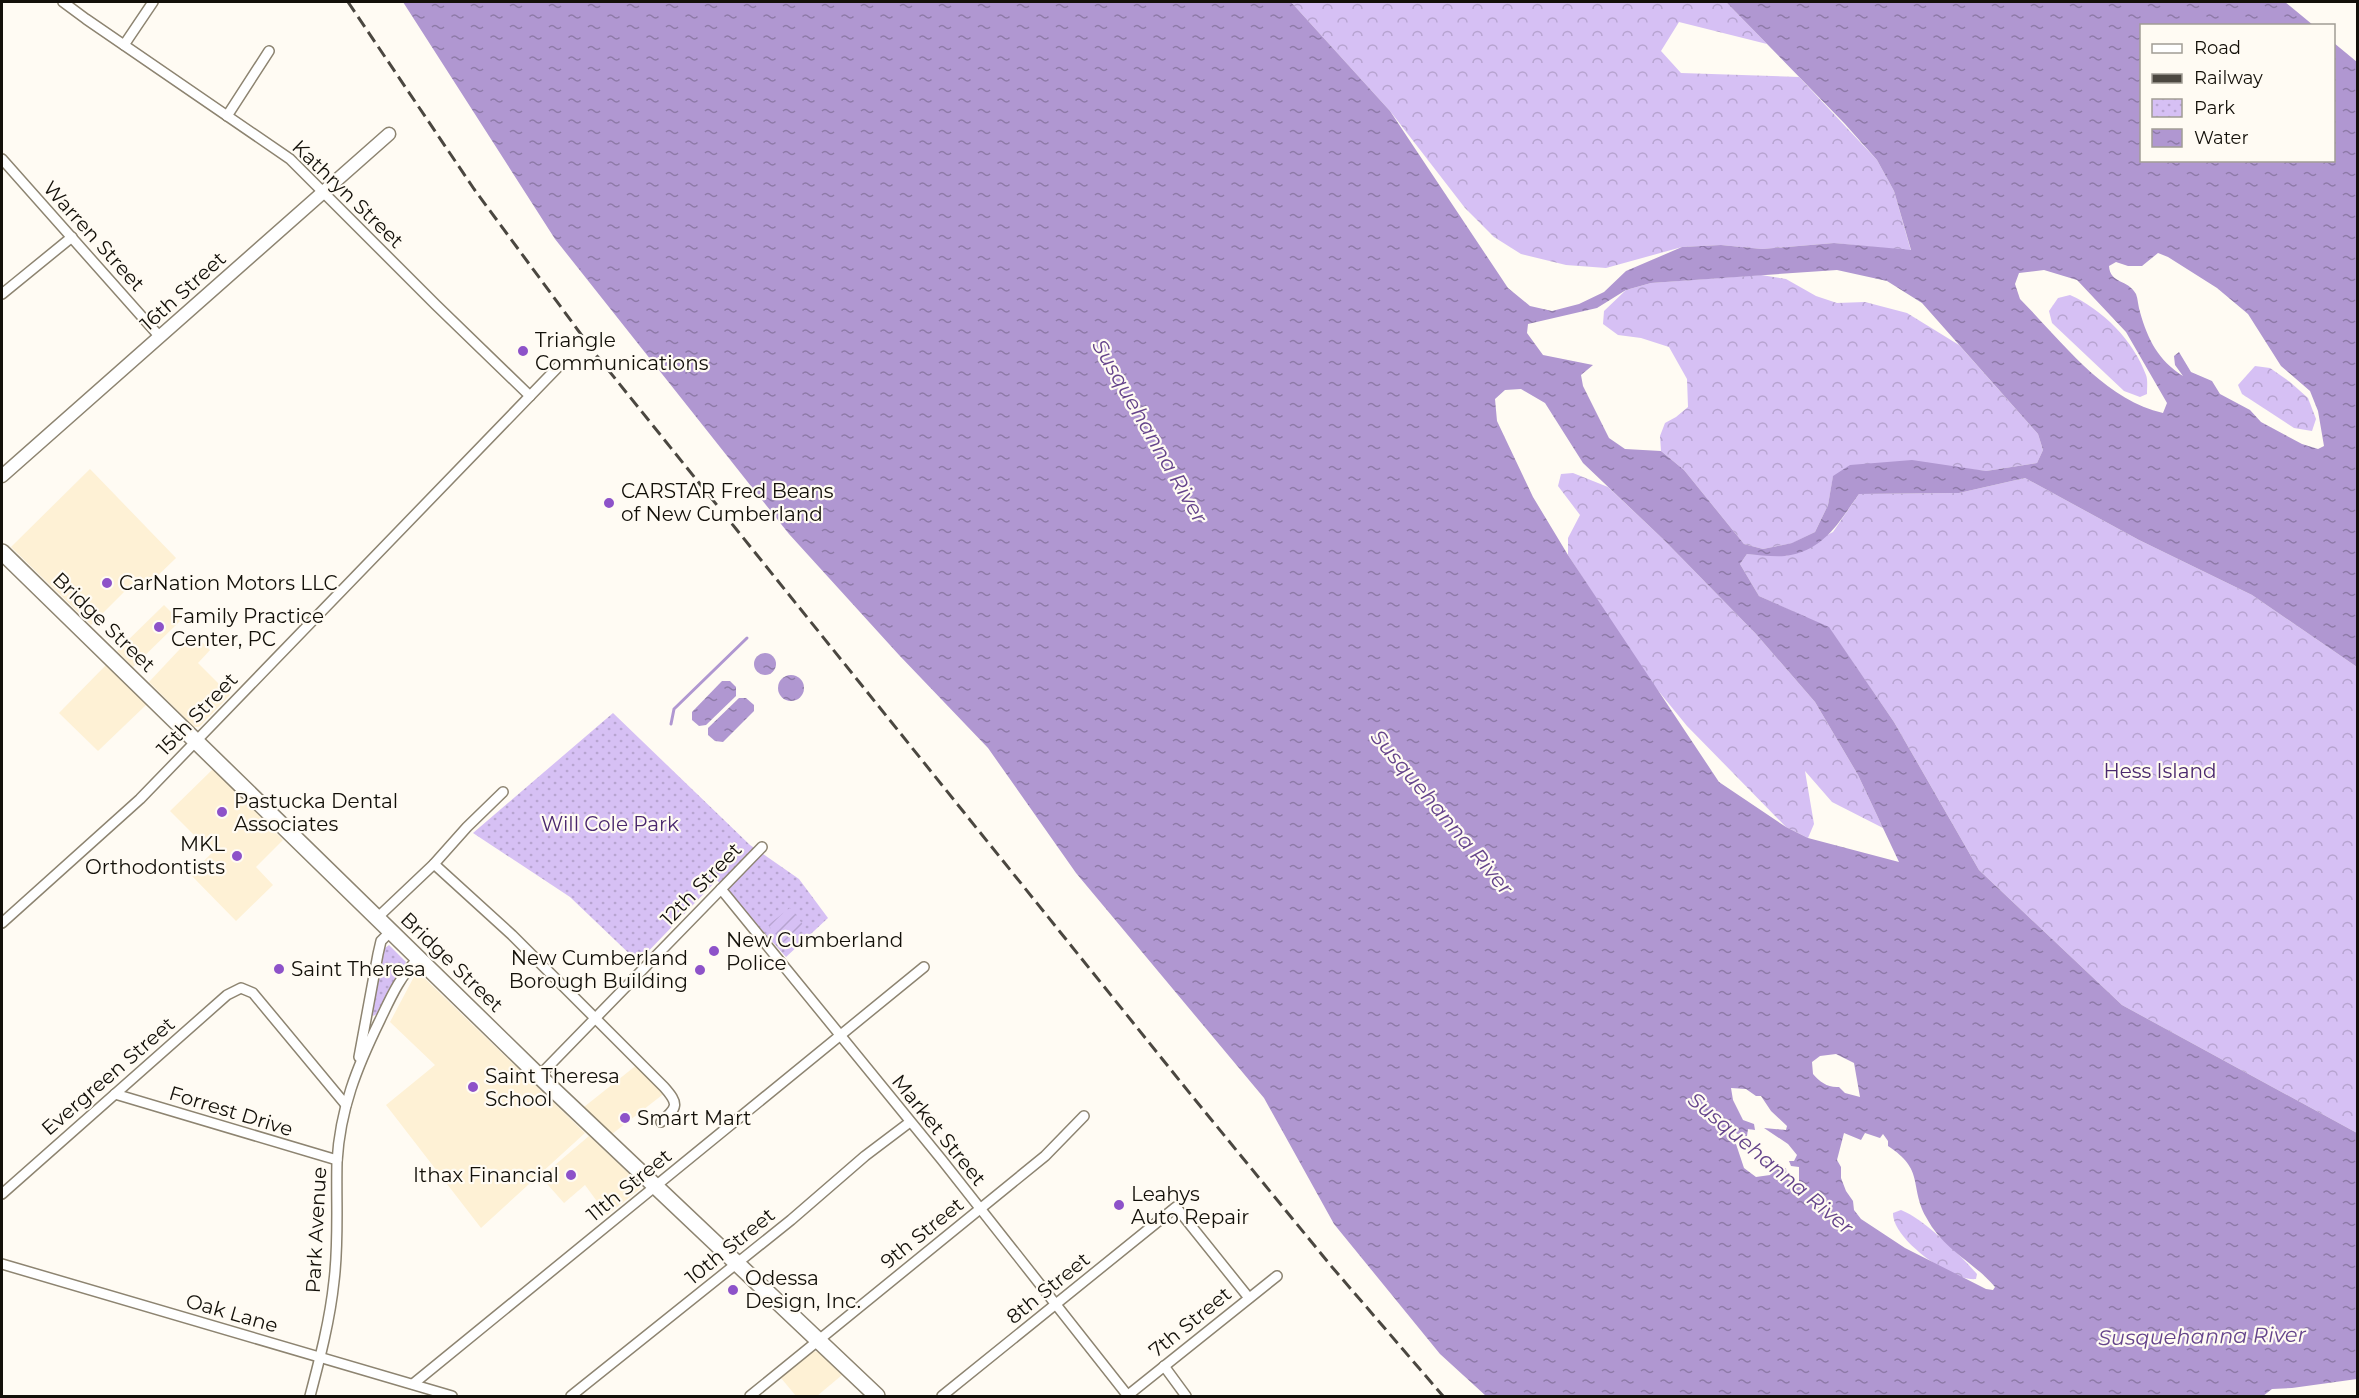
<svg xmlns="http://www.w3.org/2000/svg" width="2359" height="1398" viewBox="0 0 2359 1398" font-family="Montserrat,sans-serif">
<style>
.built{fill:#fef1d5}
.forest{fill:url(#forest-crowns)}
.park{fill:url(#park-dots)}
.garden{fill:url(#garden-furrows)}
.water{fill:url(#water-ripples);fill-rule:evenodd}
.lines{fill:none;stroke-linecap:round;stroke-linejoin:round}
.stream{stroke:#b097d1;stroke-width:3}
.minor-casing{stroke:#8d8471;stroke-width:12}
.tertiary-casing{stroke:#8d8471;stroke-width:15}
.primary-casing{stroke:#8d8471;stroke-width:18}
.minor{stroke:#fff;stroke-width:9}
.tertiary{stroke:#fff;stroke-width:12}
.primary{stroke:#fff;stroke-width:15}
.rail{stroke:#4b4740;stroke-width:3;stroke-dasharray:12 6;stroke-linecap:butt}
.poi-dot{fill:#8d52c9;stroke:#fffbf3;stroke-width:2}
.labels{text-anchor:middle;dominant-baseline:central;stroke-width:4.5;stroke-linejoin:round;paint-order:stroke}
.street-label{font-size:20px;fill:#131009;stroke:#fffbf3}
.poi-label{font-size:20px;fill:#131009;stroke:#fffbf3;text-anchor:start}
.park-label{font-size:20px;fill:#4a286d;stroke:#fffbf3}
.water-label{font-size:21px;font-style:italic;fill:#65448b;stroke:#fffbf3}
</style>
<defs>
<pattern id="forest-crowns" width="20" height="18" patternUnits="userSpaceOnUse" patternTransform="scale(1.5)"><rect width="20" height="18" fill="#d6c0f4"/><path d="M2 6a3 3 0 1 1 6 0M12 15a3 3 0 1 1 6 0" fill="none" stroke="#b7a4d0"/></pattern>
<pattern id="park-dots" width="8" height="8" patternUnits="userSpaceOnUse" patternTransform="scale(1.5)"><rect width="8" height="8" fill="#d6c0f4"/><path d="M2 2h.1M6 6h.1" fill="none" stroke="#b7a4d0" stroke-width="1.8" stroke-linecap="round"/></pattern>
<pattern id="garden-furrows" width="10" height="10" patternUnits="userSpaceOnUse" patternTransform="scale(1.5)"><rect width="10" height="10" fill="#d6c0f4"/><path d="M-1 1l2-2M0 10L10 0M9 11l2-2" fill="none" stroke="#b7a4d0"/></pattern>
<pattern id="water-ripples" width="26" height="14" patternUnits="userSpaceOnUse" patternTransform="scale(1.5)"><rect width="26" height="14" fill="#b097d1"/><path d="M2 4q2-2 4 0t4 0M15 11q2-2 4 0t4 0" fill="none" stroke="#8e7aa8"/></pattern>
</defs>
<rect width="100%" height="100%" fill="#fffbf3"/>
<g class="built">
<polygon points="90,469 176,558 149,584 140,576 91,625 11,547"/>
<polygon points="164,605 180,621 133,667 117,651"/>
<polygon points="194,634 210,650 198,663 230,695 199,727 194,727 149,682"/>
<polygon points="107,664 147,704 98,751 59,713"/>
<polygon points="213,769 283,840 256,867 273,885 236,921 190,874 212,853 170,811"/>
<polygon points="417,971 585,1133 481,1228 386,1105 435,1065 390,1022"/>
<polygon points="638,1064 666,1092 612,1134 584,1107"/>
<polygon points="589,1136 640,1184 640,1189 607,1215 585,1185 564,1203 541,1177"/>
<polygon points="813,1351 818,1352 842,1375 817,1396 796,1396 781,1378"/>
</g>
<g class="forest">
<polygon points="1291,2 1726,2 1767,44 1679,22 1661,51 1681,73 1799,77 1877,160 1894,191 1911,251 1834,243 1762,249 1721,245 1682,247 1606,268 1566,265 1521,254 1494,237 1465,208 1390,111"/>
<polygon points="1761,275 1786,279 1816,296 1837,303 1865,302 1907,313 1959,345 2038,434 2043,450 2037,463 1986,471 1956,468 1833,477 1828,505 1815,532 1793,543 1763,549 1744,544 1684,470 1661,451 1660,436 1665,423 1676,417 1688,407 1687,379 1669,347 1641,338 1618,335 1603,324 1604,311 1626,290 1651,283"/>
<path d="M2070 295C2102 309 2134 341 2146 375 2148 380 2147 388 2147 394L2140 397 2124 391 2052 323 2049 311 2058 298Z"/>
<polygon points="2255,366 2270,368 2290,382 2308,398 2316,419 2312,431 2294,428 2242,394 2238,385"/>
<polygon points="1573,473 1608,487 1664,540 1756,634 1815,702 1858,775 1883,828 1832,802 1805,771 1814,824 1808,838 1786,827 1687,726 1647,677 1568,555 1568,538 1580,515 1558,486 1561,474"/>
<polygon points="2025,478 2139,540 2252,595 2357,667 2357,1133 2122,1005 1979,870 1894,722 1829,628 1759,596 1740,564 1747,554 1786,556 1833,532 1859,494 1959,493"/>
<path d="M1901 1210C1924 1219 1960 1255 1977 1274L1976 1279C1952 1282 1892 1239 1893 1213Z"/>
</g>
<g class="park">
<polygon points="613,713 750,845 799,879 828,918 786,957 717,880 638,962 570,897 473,833"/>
<polygon points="389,945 406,962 377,1014 373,1016 370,1012 385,948"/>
</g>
<polygon class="garden" points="790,908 804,926 783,943 768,925"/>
<g class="water">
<path d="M403 2H1291L1390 111 1508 288 1530 306 1552 311 1579 304 1604 292 1626 271 1682 247 1721 245 1762 249 1834 243 1911 250 1894 191 1877 160 1845 124 1726 2H2285L2313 25 2142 26V160H2334V43L2357 62V670V667L2252 595 2139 540 2025 478 1959 493 1859 494C1839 522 1824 551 1785 556 1773 557 1759 555 1747 554L1740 564 1759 596 1829 627 1894 722 1979 870 2122 1005 2357 1133V1379L2292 1388 2272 1389 2263 1396H1486L1440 1354 1334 1224 1264 1098 1076 873 988 748 899 655 789 534 555 239ZM2158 253 2168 257 2217 288 2248 314 2281 366 2310 391 2318 411 2324 446 2318 449 2302 444 2261 422 2250 410 2220 394 2212 381 2191 372 2179 352 2174 356 2175 365 2183 376C2158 360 2148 340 2140 312 2138 306 2138 299 2136 294 2128 279 2110 284 2109 266L2116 262 2128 266H2142ZM1837 270 1887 281 1922 303 2038 434 2043 450 2037 463 1986 471 1912 460 1850 465 1833 476 1828 505 1815 532 1792 543 1763 549 1744 544 1684 470 1661 451 1625 449 1609 438 1583 386 1581 375 1593 365 1543 355 1527 333 1528 324 1597 308 1626 290 1651 283ZM2044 270 2077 280 2126 332 2167 403 2163 413C2103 399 2062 341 2020 299L2015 284 2019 273ZM1521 389 1545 403 1583 463 1664 540 1756 634 1815 702 1858 775 1899 862 1808 838 1786 827 1719 782 1568 555 1533 497 1497 421 1495 399 1505 390ZM1836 1054 1854 1063 1860 1097 1845 1093 1839 1087C1828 1088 1820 1082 1813 1074L1812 1062 1820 1056ZM1731 1088 1746 1089 1756 1096H1761L1771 1111 1787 1126 1786 1130 1764 1128 1788 1144 1797 1155 1794 1161H1789L1791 1166 1799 1167V1182L1795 1183 1787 1179 1786 1168 1779 1169 1764 1160 1770 1169V1175L1756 1177 1744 1168 1731 1129 1741 1137 1747 1136 1748 1129 1755 1130 1754 1124 1743 1120 1733 1100ZM1844 1133 1861 1140 1865 1133 1880 1138 1883 1134 1888 1141V1146C1925 1170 1909 1185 1926 1217 1944 1251 1972 1260 1995 1287L1993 1290 1986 1289 1905 1248 1861 1219 1854 1210 1853 1201 1846 1191 1841 1178V1167L1837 1160Z"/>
<circle cx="765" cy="664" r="11"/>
<circle cx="791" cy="688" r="13"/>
<polygon points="722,681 730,681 736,687 736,696 706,725 699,726 692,720 692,712"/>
<polygon points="739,698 746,698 754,705 754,711 723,742 715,741 708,735 708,728"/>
</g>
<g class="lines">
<polyline class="stream" points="671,724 674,709 747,638"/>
<defs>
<g id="minor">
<polyline points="63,2 86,19 290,159 436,305 530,396"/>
<polyline points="124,45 153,2"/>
<polyline points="227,116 269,51"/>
<polyline points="2,159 160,337"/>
<polyline points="2,294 72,237"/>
<path d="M434 864 512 935 664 1087C679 1104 678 1107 661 1122"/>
<polyline points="721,889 942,1160 1128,1396"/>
<polyline points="377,918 434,864 467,827 503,792"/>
<polyline points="2,923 140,799 559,366"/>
<polyline points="359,1057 378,954 381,941 391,931"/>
<polyline points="539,1076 762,847"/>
<polyline points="115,1094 337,1160"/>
<polyline points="2,1194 227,995 241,988 253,993 346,1105"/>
<polyline points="2,1264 452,1396"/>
<polyline points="1164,1366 1186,1396"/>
<polyline points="413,1384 924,967"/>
<path d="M310 1396C320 1358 330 1320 334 1281 339 1241 336 1202 337 1162 340 1109 357 1067 380 1020 391 997 400 976 418 959"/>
<polyline points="571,1396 791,1220 865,1156 910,1122"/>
<polyline points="750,1396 1045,1156 1084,1116"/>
<polyline points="942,1396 1176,1207 1249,1298"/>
<polyline points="1127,1396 1277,1276"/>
</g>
<polyline id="tertiary" points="2,476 389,134"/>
<polyline id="primary" points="2,552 539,1076 877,1396"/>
</defs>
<use href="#minor" class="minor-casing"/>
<use href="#tertiary" class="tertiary-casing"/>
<use href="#primary" class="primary-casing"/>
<use href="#minor" class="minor"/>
<use href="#tertiary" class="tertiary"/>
<use href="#primary" class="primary"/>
<polyline class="rail" points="348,2 474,189 597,356 1192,1096 1332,1267 1443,1396"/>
</g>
<g class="poi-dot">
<circle cx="523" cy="351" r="6"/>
<circle cx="609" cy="503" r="6"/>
<circle cx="107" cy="583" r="6"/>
<circle cx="159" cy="627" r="6"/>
<circle cx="222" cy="812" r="6"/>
<circle cx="237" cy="856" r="6"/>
<circle cx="714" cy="951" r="6"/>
<circle cx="279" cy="969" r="6"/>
<circle cx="700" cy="970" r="6"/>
<circle cx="473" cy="1087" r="6"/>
<circle cx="625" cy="1118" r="6"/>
<circle cx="571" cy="1175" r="6"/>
<circle cx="1119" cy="1205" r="6"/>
<circle cx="733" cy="1290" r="6"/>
</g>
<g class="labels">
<g class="street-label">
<text transform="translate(348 194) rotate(44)">Kathryn Street</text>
<text transform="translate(94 236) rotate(48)">Warren Street</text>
<text transform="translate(183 291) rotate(-42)">16th Street</text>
<text transform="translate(104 622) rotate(44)">Bridge Street</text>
<text transform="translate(197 714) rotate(-46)">15th Street</text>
<text transform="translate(701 884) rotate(-46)">12th Street</text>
<text transform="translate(452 962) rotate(44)">Bridge Street</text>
<text transform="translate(108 1076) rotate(-41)">Evergreen Street</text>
<text transform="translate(231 1111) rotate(17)">Forrest Drive</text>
<text transform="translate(939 1130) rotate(51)">Market Street</text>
<text transform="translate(629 1185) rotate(-39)">11th Street</text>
<text transform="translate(316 1230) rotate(-87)">Park Avenue</text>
<text transform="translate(922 1233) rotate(-39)">9th Street</text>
<text transform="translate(730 1246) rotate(-39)">10th Street</text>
<text transform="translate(1048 1288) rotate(-39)">8th Street</text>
<text transform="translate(232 1313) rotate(16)">Oak Lane</text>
<text transform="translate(1190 1322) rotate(-39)">7th Street</text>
</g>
<g class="poi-label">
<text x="535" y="340">Triangle<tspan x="535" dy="23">Communications</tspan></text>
<text x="621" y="491">CARSTAR Fred Beans<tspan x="621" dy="23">of New Cumberland</tspan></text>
<text x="119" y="583">CarNation Motors LLC</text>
<text x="171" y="616">Family Practice<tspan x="171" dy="23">Center, PC</tspan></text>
<text x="234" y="801">Pastucka Dental<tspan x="234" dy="23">Associates</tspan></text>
<text x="225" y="844" text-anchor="end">MKL<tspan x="225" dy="23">Orthodontists</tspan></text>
<text x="726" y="940">New Cumberland<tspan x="726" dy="23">Police</tspan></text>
<text x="688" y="958" text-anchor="end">New Cumberland<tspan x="688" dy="23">Borough Building</tspan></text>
<text x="291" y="969">Saint Theresa</text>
<text x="485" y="1076">Saint Theresa<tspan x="485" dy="23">School</tspan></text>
<text x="637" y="1118">Smart Mart</text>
<text x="559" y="1175" text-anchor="end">Ithax Financial</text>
<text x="1131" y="1194">Leahys<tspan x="1131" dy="23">Auto Repair</tspan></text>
<text x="745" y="1278">Odessa<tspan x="745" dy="23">Design, Inc.</tspan></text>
</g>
<g class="park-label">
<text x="2160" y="771">Hess Island</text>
<text x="610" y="824">Will Cole Park</text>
</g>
<g class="water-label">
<text transform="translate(1150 431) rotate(60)">Susquehanna River</text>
<text transform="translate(1442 812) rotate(50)">Susquehanna River</text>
<text transform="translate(1771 1163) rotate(40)">Susquehanna River</text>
<text transform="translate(2202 1336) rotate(-1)">Susquehanna River</text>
</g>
</g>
<rect width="2359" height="1398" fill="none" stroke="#131009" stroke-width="6"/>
<rect x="2140" y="24" width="195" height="138" fill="#fffbf3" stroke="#a19d95" stroke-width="1.5"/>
<rect x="2152" y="44" width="30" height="9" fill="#ffffff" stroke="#a19d95" stroke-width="1.5"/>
<text x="2194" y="54" font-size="18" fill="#131009">Road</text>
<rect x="2152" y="74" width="30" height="9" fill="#4b4740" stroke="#a19d95" stroke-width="1.5"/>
<text x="2194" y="84" font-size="18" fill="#131009">Railway</text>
<rect x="2152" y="99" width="30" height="18" fill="url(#park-dots)" stroke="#a19d95" stroke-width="1.5"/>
<text x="2194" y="114" font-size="18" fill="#131009">Park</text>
<rect x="2152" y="129" width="30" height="18" fill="url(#water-ripples)" stroke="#a19d95" stroke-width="1.5"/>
<text x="2194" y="144" font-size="18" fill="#131009">Water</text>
</svg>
